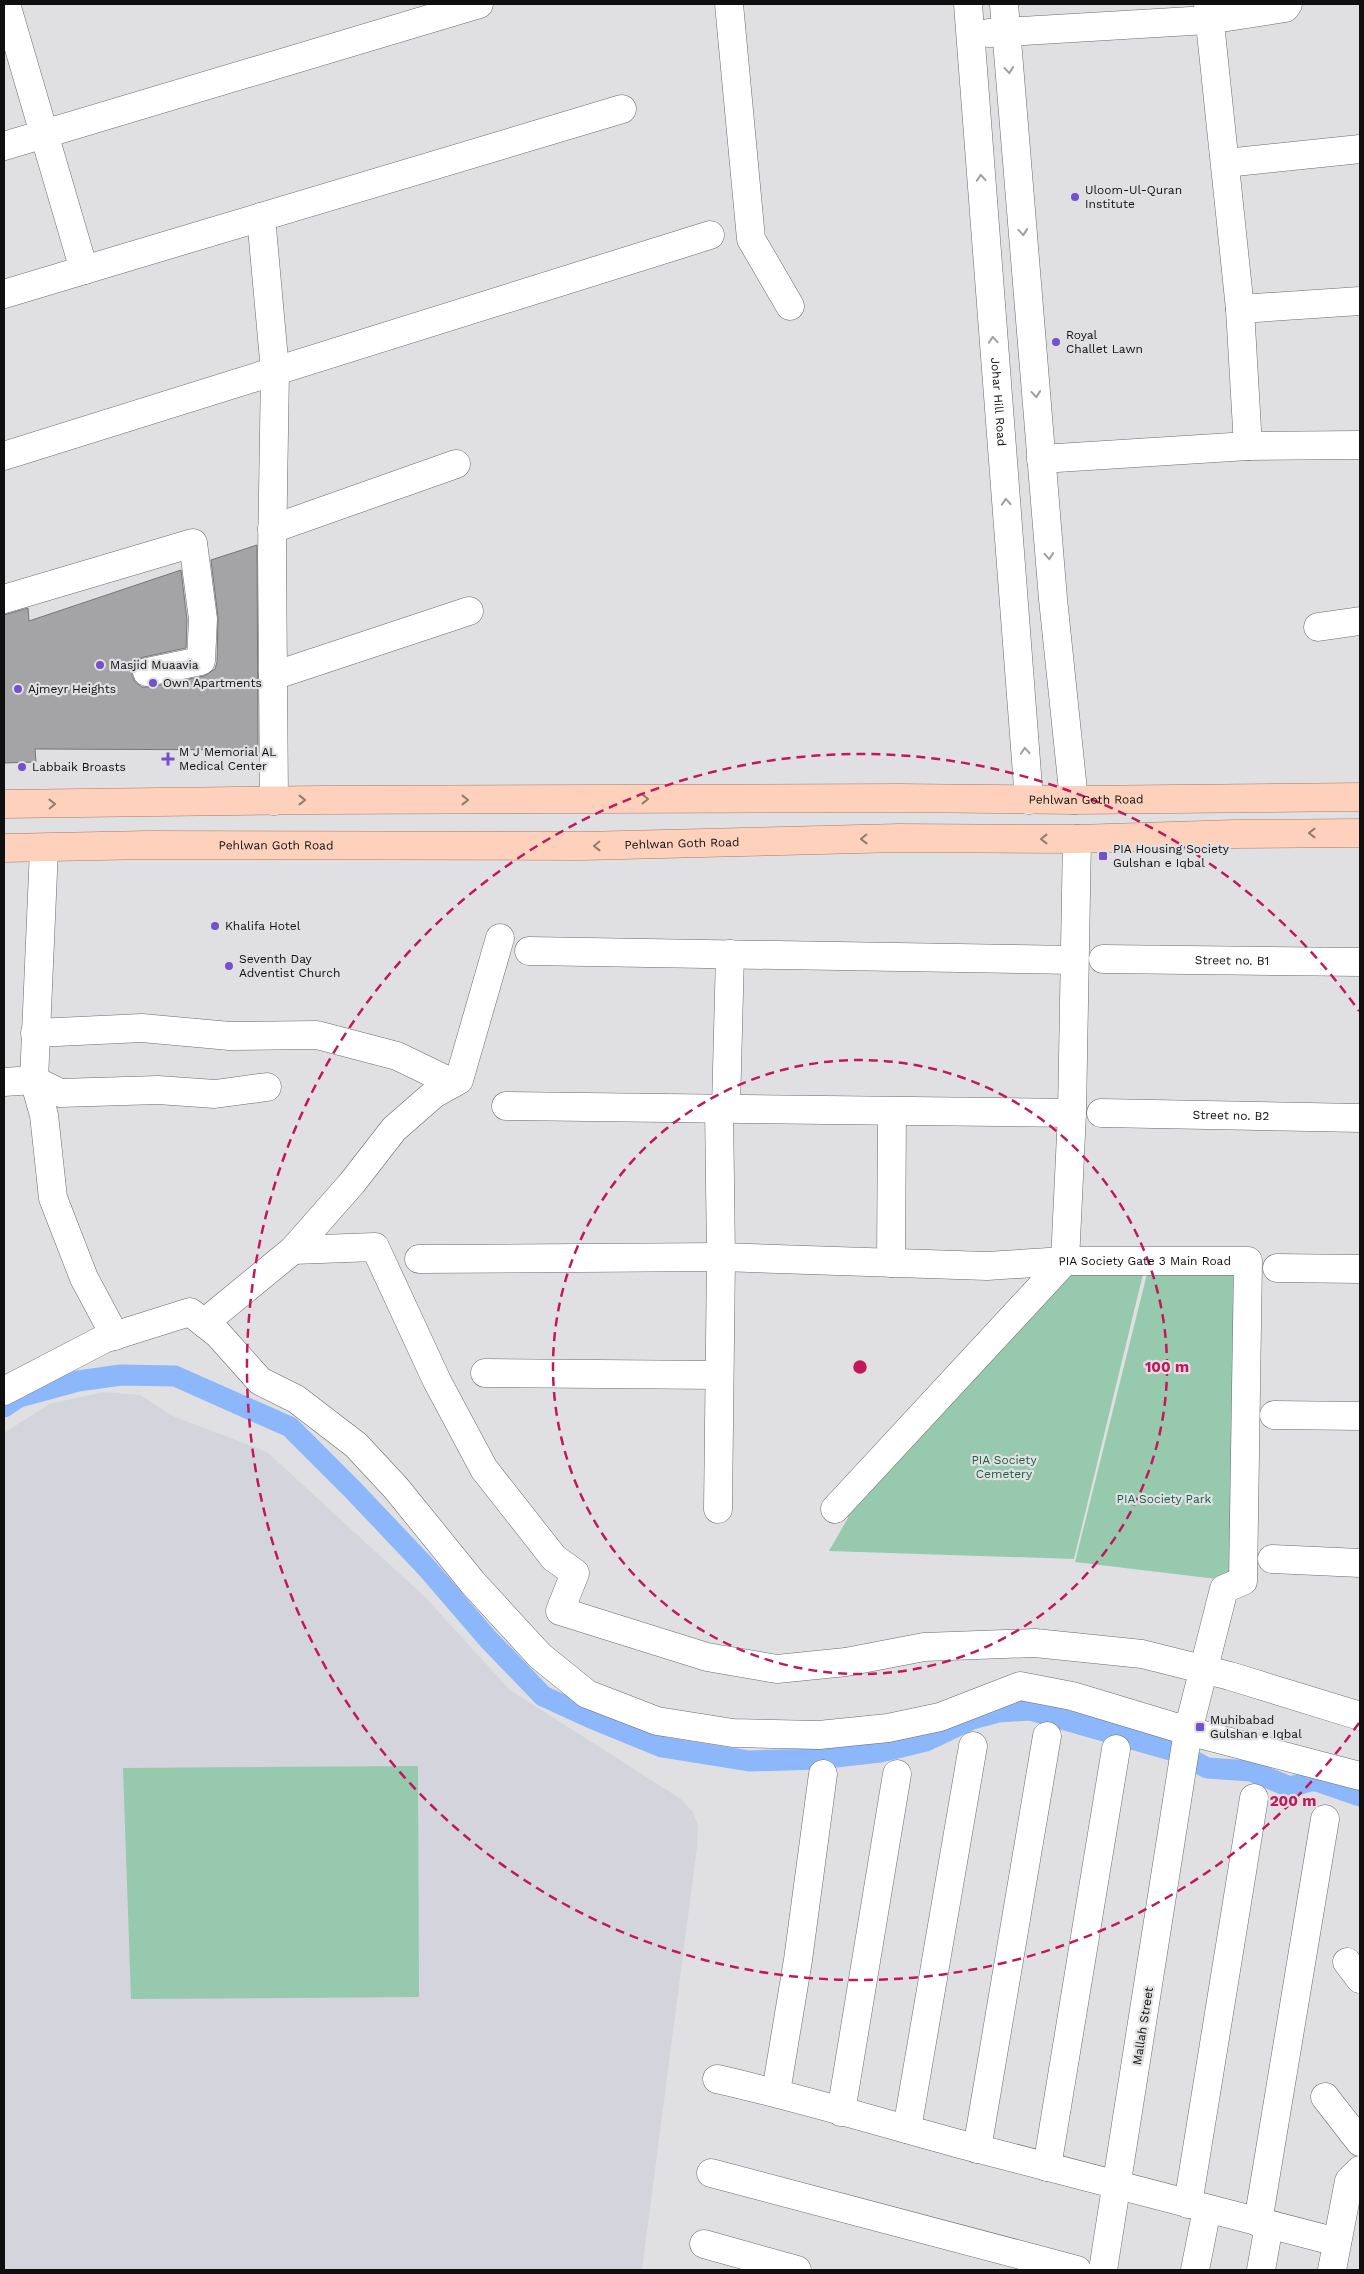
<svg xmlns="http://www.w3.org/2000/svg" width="1364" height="2274" viewBox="0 0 1364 2274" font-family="'Work Sans',sans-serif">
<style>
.built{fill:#d4d4dd}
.green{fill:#96c9ae}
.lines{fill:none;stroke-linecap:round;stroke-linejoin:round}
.canal{stroke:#8cb7fb;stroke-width:21}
.building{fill:#a4a4a6;stroke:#767677}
.minor-casing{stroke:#6a6a6c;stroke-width:29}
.major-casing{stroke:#a87a62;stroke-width:29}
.minor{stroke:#fff;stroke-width:28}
.major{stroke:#fdd1bc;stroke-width:28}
.oneway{stroke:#9f9f9f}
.oneway2{stroke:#927a6e}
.ring{fill:none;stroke:#c2185b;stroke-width:2.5;stroke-dasharray:9 6}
.poi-dot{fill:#7251cb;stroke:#e0e0e2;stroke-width:2}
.labels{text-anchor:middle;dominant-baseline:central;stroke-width:4.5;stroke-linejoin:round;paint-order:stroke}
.poi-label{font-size:12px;fill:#0f0f0f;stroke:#e0e0e2;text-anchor:start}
.street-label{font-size:12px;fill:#0f0f0f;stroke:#e0e0e2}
.park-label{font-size:12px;fill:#185d40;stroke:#e0e0e2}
.centre{fill:#c2185b;stroke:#e0e0e2;stroke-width:2.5}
.ring-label{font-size:15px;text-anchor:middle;font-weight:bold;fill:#c2185b;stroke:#e0e0e2;stroke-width:4.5;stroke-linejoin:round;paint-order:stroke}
</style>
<rect width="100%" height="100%" fill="#e0e0e2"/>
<polygon class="built" points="104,1392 140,1395 173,1416 267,1452 424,1596 510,1690 681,1799 693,1812 698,1825 697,1847 642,2270 4,2270 4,1433 49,1404"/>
<g class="green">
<polygon points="1067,1261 1144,1270 1074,1559 829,1551 848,1518 843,1511"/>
<polygon points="1148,1270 1240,1270 1233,1581 1075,1562"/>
<polygon points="418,1766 419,1997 131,1999 123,1768"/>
</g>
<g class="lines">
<polyline class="canal" points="4,1407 19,1397 78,1381 121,1375 175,1376 290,1427 353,1490 426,1567 488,1639 543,1696 591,1718 662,1747 749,1761 818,1759 880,1752 926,1741 972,1719 998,1712 1030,1710 1177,1752 1207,1768 1251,1771 1290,1787 1314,1780 1360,1796"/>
</g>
<polygon class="building" points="257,545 258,750 35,749 36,762 4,763 4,615 28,608 29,621 181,570 187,620 186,648 144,657 137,660 132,668 132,676 135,682 142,687 150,687 204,676 215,669 217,662 218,617 211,560"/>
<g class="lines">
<defs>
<g id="minor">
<polyline points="6,4 84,270"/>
<polyline points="729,4 751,239 790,306"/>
<path id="s1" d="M968 4 1029 800"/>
<polyline points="1004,4 1053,599 1074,800"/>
<polyline points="1208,4 1240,309 1248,446"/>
<polyline points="989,33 1208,20 1285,8 1288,4"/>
<polyline points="4,146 479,4"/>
<polyline points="1226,163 1360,149"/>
<polyline points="261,217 275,371 272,554 274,801"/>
<polyline points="4,294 622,109"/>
<polyline points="1240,309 1360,301"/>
<polyline points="4,456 710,235"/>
<polyline points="1041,459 1248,446 1360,445"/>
<polyline points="272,529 456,464"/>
<polyline points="4,599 193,543 203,619 201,661 147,672"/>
<polyline points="1318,627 1360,621"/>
<polyline points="273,676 469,611"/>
<polyline points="44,849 34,1080 44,1115 53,1198 84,1278 115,1336"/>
<polyline points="529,951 1074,960"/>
<path id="s2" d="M1103 959 1360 962"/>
<polyline points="35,1033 142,1028 230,1036 317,1035 397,1056 453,1083"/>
<polyline points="4,1082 34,1080 60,1093 158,1090 215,1094 267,1087"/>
<polyline points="506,1106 1072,1113"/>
<polyline points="726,1108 730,954"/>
<path id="s3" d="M1101 1113 1360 1118"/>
<polyline points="293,1250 375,1247 437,1381 484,1469 554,1558 575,1573 560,1611 707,1657 777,1669 846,1662 924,1647 1035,1643 1142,1654 1230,1676 1360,1716"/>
<path id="s4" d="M419 1259 721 1257 987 1266 1065 1261H1248L1243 1581 1224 1589 1188 1731 1103 2270"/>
<polyline points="1065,1261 1072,1113 1077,839"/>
<polyline points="891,1263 892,1112"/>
<polyline points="1277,1268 1360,1269"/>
<polyline points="204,1323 293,1250 352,1183 394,1129 434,1094 459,1080 500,938"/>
<polyline points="485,1373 719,1375"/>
<polyline points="4,1391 104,1339 190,1312 218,1334 260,1381 296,1399 356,1445 396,1488 473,1583 540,1656 587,1694 657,1721 733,1733 819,1735 888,1728 940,1717 1020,1686 1072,1696 1188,1731 1360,1776"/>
<polyline points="1274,1415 1360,1416"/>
<polyline points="718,1509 721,1257 719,1108"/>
<polyline points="835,1509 1065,1261"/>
<polyline points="1272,1559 1360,1563"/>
<polyline points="1347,1962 1360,1979"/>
<path d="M717 2079C797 2097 876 2121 956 2143 1083 2177 1210 2210 1337 2242"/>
<polyline points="776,2092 798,1960 823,1774"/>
<polyline points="1325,2097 1360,2142"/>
<polyline points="841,2112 897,1774"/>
<polyline points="907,2129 973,1746"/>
<polyline points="977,2149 1047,1736"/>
<polyline points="1047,2167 1116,1749"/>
<polyline points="711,2173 1077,2270"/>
<polyline points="1188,2204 1254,1798"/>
<polyline points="1258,2222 1325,1819"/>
<polyline points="704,2244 797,2270"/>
<polyline points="1195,2270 1207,2209"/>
<polyline points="1261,2270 1269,2225"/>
<polyline points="1332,2270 1349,2181 1360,2170"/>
</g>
<g id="major">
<path id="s5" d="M4 804 320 800 900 798 1074 800 1360 797"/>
<path id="s6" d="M4 848 148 845 583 846 899 838 1077 839 1235 834 1360 833"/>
</g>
</defs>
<use href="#minor" class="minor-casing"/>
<use href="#major" class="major-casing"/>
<use href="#minor" class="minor"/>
<use href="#major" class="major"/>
</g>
<defs><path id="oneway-chevron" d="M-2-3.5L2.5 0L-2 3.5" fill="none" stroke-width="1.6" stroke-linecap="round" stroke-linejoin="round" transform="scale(1.25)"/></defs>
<g class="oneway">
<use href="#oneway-chevron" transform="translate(1009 70) rotate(85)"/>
<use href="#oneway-chevron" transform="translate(981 178) rotate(-94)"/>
<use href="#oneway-chevron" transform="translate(1023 232) rotate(85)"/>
<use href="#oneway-chevron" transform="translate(993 340) rotate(-94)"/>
<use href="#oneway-chevron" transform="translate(1036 394) rotate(85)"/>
<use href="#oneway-chevron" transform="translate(1006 502) rotate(-94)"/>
<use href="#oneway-chevron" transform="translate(1049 556) rotate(85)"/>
<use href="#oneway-chevron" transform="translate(1025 751) rotate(-94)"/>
</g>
<g class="oneway2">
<use href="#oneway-chevron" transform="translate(645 799)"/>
<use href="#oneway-chevron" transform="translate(302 800)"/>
<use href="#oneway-chevron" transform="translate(465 800)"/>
<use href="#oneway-chevron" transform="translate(52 804) rotate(-1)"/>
<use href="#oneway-chevron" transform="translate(1312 833) rotate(180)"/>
<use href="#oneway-chevron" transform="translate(864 839) rotate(179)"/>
<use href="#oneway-chevron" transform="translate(1044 839) rotate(-180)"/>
<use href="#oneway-chevron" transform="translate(597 846) rotate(179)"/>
</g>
<g class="ring">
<circle cx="860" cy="1367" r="307"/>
<path d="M1359 1723A613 613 0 1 1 1359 1011"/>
</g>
<g class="poi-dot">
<circle cx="1075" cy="197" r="5"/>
<circle cx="1056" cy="342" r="5"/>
<circle cx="100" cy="665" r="5"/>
<circle cx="153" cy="683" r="5"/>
<circle cx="18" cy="689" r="5"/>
<path d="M165.5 751.5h5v5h5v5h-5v5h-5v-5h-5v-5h5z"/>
<circle cx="22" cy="767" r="5"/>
<rect x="1098" y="851" width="10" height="10" rx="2.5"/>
<circle cx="215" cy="926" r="5"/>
<circle cx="229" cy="966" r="5"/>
<rect x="1195" y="1722" width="10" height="10" rx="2.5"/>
</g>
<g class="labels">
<g class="poi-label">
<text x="1085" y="190">Uloom-Ul-Quran<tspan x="1085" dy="14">Institute</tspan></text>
<text x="1066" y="335">Royal<tspan x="1066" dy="14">Challet Lawn</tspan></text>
<text x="110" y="665">Masjid Muaavia</text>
<text x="163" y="683">Own Apartments</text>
<text x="28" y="689">Ajmeyr Heights</text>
<text x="179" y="752">M J Memorial AL<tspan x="179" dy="14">Medical Center</tspan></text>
<text x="32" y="767">Labbaik Broasts</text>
<text x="1113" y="849">PIA Housing Society<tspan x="1113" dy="14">Gulshan e Iqbal</tspan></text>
<text x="225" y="926">Khalifa Hotel</text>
<text x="239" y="959">Seventh Day<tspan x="239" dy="14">Adventist Church</tspan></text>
<text x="1210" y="1720">Muhibabad<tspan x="1210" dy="14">Gulshan e Iqbal</tspan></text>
</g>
<g class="street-label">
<text stroke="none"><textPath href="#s1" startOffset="399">Johar Hill Road</textPath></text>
<text stroke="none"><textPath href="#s5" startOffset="1082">Pehlwan Goth Road</textPath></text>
<text stroke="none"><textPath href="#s6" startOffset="678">Pehlwan Goth Road</textPath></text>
<text stroke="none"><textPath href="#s6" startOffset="272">Pehlwan Goth Road</textPath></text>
<text stroke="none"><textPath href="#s2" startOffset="129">Street no. B1</textPath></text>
<text stroke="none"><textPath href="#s3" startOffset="130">Street no. B2</textPath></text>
<text stroke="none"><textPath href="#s4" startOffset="726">PIA Society Gate 3 Main Road</textPath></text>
<text transform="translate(1143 2026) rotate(-81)">Mallah Street</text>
</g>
<g class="park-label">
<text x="1004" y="1460">PIA Society<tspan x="1004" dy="14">Cemetery</tspan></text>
<text x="1164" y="1499">PIA Society Park</text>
</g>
</g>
<circle cx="860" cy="1367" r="8" class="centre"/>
<g class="ring-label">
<text x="1167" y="1372">100 m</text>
<text x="1293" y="1806">200 m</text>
</g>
<rect width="1364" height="2274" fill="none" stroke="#0f0f0f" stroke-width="10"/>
</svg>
